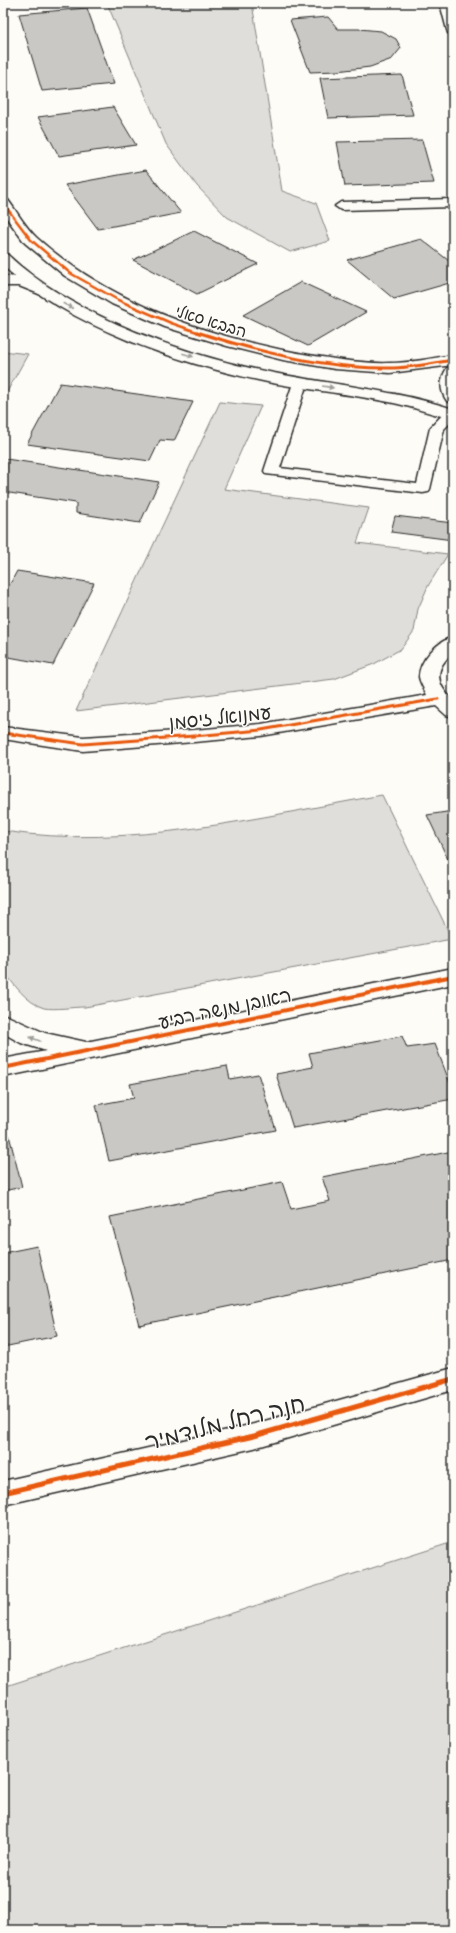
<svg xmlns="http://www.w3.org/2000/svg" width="456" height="1933" viewBox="0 0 456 1933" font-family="Caveat,'Playpen Sans Hebrew',sans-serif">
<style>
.green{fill:#dfdeda;stroke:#858482}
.building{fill:#c9c8c4;stroke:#2b2b2b}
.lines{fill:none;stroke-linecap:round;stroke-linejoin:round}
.lane-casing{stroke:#2b2b2b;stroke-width:3}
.street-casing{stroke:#2b2b2b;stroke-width:3}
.secondary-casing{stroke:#2b2b2b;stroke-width:3}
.lane{fill:#fdfcf7;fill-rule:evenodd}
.street{fill:#fdfcf7;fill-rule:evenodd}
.secondary{fill:#fdfcf7;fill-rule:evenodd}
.cycleway-far3-casing{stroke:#fdfcf7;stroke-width:4}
.cycleway-far2-casing{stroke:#fdfcf7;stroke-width:5}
.cycleway-far1-casing{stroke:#fdfcf7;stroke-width:6}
.cycleway-casing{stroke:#fdfcf7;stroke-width:8}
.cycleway-far3{stroke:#e8590c;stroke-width:2.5}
.cycleway-far2{stroke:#e8590c;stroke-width:3}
.cycleway-far1{stroke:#e8590c;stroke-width:4}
.cycleway{stroke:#e8590c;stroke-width:5}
.oneway{fill:#9e9e9b}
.labels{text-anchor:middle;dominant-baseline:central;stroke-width:3;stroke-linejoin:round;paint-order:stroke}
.far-street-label{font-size:16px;fill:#2b2b2b;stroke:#fdfcf7}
.street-label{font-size:19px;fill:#2b2b2b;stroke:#fdfcf7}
.near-street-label{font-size:23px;fill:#2b2b2b;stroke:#fdfcf7}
</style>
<rect width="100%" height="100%" fill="#fdfcf7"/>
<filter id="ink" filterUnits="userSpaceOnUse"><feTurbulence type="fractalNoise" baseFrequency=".025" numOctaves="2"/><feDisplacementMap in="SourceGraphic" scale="8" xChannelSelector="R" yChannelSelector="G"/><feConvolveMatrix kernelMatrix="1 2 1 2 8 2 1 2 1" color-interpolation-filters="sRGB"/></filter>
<g filter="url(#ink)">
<g class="green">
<polygon points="107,3 252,3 282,191 316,203 330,241 290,252 227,217 197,186 166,144"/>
<polygon points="3,351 28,354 3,399"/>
<polygon points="220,402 261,406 224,489 369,508 357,543 448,554 428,586 418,609 414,631 401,649 374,664 334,679 76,711"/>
<path d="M382 795 452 939 85 1007C73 1007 55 1010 44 1008 27 1003 13 984 3 970V831C130 850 257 817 382 795Z"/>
<polygon points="453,1542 453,1930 3,1930 3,1687"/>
</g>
<g class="building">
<polygon points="87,8 114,84 42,91 19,14"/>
<polygon points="328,17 338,29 359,29 381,31 396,39 401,48 392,59 370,67 337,71 310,72 290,20"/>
<polygon points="402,75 413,115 328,118 320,78"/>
<polygon points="113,107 136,145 59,156 38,117"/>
<polygon points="422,140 434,183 345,186 337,142"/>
<polygon points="146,170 181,213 98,229 65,185"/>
<polygon points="194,231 258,264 197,294 133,260"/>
<polygon points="421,239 453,264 453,282 394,299 347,260"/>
<polygon points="301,282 366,312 308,346 243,315"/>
<polygon points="60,383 193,402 174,441 160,440 150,461 27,444"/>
<polygon points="6,459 159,482 140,523 76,513 76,503 3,492 3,464"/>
<polygon points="395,516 453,523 453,540 391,532"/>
<polygon points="17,571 94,583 53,665 3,656 3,597"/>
<polygon points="453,811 453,870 427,815"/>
<polygon points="402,1036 407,1048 435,1044 453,1091 453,1099 293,1128 276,1074 313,1067 309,1053"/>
<polygon points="227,1066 230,1079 258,1074 276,1130 109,1161 96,1105 134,1098 130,1084"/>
<polygon points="9,1135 22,1187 3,1191 3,1137"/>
<polygon points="453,1151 453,1260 139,1325 110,1217 282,1182 291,1209 330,1201 322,1177"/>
<polygon points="37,1246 57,1336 3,1347 3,1253"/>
</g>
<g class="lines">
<defs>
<g id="lane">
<polygon points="453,199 453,207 341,210 335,206 341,202"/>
<polygon points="300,379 305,380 307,383 280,468 417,484 430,428 446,411 453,410 453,420 444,429 430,489 428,492 423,493 266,474 264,471 293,383 295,380"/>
</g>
<g id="street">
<polygon points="440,3 452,3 453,34 448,33 447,30"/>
<polygon points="3,276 21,277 49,288 52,291 49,294 44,296 19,286 3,286"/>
<path d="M453 637V653C434 668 435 684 453 700V717L446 715 436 706 261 736 194 742 83 751 3 739V727L83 737 194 730 261 724 427 695C424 689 420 683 419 677 419 660 438 641 453 637Z"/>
<polygon points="453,968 453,984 3,1077 3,1059 46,1051 21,1043 3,1033 3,1014 45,1033 86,1042"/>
<polygon points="453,1368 453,1390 254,1448 3,1505 3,1481 254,1424"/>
</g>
<g id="secondary">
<path d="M3 199 8 200C17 212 26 228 37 238 112 305 212 338 309 355 335 359 363 364 390 363 411 363 432 358 453 355V365L390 373 335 369 283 360 227 346 165 327 112 304 65 276 25 243 3 213Z"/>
<path d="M3 253 8 255C72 316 189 357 274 373 334 385 395 390 453 409V419C431 414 411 406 389 402 350 394 311 390 272 383 183 365 71 328 3 266Z"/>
<path d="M453 366V403L447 401C439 390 440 379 447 368Z"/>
</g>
</defs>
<use href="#lane" class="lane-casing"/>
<use href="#street" class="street-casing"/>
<use href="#secondary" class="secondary-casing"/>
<use href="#lane" class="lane"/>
<use href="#street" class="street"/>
<use href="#secondary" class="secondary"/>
<defs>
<polyline id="cycleway-far3" points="3,203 31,240 70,273 118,300 171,323 200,333"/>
<g id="cycleway-far2">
<path d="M197 332C255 351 328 369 390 368 411 368 432 363 453 360"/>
<polyline points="3,733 83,744 194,736 261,730 438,699"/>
</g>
<polyline id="cycleway-far1" points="3,1068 453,976"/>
<polyline id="cycleway" points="3,1493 254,1436 453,1379"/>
</defs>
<use href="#cycleway-far3" class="cycleway-far3-casing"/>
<use href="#cycleway-far2" class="cycleway-far2-casing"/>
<use href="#cycleway-far1" class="cycleway-far1-casing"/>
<use href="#cycleway" class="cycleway-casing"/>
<use href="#cycleway-far3" class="cycleway-far3"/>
<use href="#cycleway-far2" class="cycleway-far2"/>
<use href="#cycleway-far1" class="cycleway-far1"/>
<use href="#cycleway" class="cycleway"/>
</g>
<defs><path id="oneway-solid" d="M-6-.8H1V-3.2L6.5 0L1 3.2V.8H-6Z"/></defs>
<g class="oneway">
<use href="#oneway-solid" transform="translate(68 306) rotate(27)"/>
<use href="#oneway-solid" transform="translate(188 355) rotate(17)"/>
<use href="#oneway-solid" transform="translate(328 387) rotate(9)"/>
<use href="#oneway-solid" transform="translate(35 1039) rotate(-159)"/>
</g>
</g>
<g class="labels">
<g class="far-street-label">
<text transform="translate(211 322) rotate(17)">הבבא סאלי</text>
</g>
<g class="street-label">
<text transform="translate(220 718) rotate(-6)">עמנואל זיסמן</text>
<text transform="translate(225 1009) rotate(-12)">ראובן מנשה רביע</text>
</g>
<g class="near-street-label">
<text transform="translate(225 1423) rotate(-14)">חנה רחל מלודמיר</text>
</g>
</g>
<rect width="456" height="1933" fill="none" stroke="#fdfcf7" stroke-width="16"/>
<rect x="8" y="8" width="440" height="1917" fill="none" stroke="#2b2b2b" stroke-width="1.5" filter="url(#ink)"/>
</svg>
